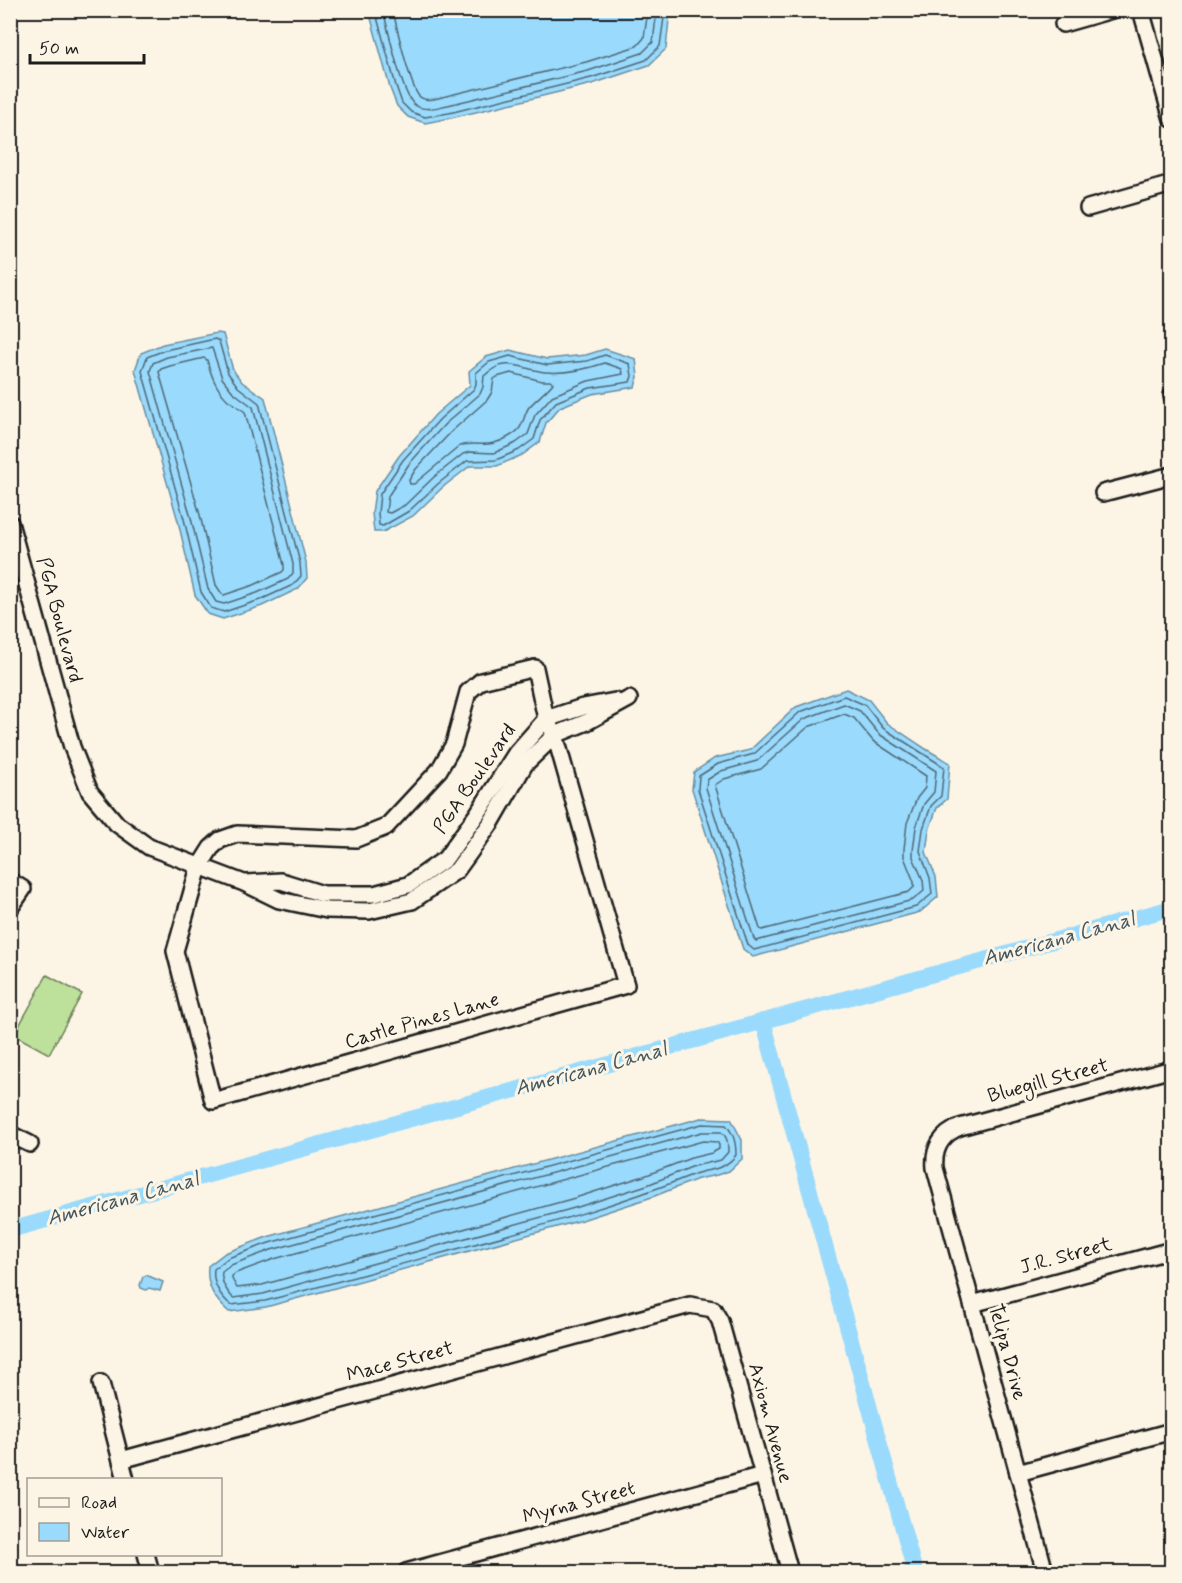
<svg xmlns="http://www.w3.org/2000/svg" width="1182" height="1583" viewBox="0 0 1182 1583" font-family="Mynerve,sans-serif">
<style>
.green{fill:#bde09a;stroke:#6c7e5b;stroke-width:1.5}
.water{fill:#9adafc;stroke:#688ea2;stroke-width:1.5}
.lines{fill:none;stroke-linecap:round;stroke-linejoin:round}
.shore{stroke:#4e6876;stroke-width:1.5}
.canal{stroke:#9adafc;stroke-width:16}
.minor-casing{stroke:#1c1c1c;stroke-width:20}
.minor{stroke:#fcf5e5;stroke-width:15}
.labels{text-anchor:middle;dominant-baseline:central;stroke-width:6;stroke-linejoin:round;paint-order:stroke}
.street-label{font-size:20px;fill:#1c1c1c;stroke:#fcf5e5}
.water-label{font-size:21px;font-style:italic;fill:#42555f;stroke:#fcf5e5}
</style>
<rect width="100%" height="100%" fill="#fcf5e5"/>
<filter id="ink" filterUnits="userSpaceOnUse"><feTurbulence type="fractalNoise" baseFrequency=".0167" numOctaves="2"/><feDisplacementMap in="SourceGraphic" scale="12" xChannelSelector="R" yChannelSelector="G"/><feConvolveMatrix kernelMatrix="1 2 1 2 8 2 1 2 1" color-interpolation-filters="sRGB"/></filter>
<g filter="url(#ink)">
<polygon class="green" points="47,975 82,994 49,1054 14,1035"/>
<g class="water">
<polygon points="670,10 666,49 649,65 592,84 451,118 425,123 408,117 397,106 390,88 369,11"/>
<polygon points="217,333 223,334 233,370 242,382 265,398 306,562 307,578 298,589 262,606 223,619 208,614 195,595 178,521 135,370 141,353 163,344"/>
<polygon points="605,349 636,359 638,377 635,387 592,394 560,407 546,423 540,442 522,455 497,466 470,466 443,487 413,516 383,532 374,532 372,513 375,491 399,456 436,414 470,385 469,371 486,357 510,350 547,359 586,355"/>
<polygon points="846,689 869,700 887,723 926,749 950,763 947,799 937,808 929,830 926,852 936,877 938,897 920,912 753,957 743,949 692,789 694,772 715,758 750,750 796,707"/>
<path d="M701 1118 731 1119 742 1140V1159L729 1171 717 1175 698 1179 652 1197 582 1220 266 1307 229 1312C214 1299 206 1286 208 1266L225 1253 267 1237Z"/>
<polygon points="146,1275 163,1282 160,1291 149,1288 146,1290 141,1288 140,1285 143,1277"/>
</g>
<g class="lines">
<g class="shore">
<polyline points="375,10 396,86 402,103 411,112 425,117 449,113 591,78 646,60 660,46 665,10"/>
<path d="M383 10C388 28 402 97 415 105 425 112 437 107 448 105L588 71 642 53 653 42 657 10"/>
<path d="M393 10C396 25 411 89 419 96 426 103 438 98 446 96L586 62 637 46 644 38 648 10"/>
<polygon points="215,339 219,341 228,373 238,387 259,403 300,563 301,576 293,585 260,600 224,612 211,608 201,592 184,519 142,371 147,357 165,350"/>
<polygon points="212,348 222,378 233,392 253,407 293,564 293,573 288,579 257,593 224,604 216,602 208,589 191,518 150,371 153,363 167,357"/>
<polygon points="605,355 630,364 632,376 630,382 590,388 556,402 540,420 534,439 519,450 496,460 467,461 439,483 409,511 383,526 379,525 378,513 380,494 403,460 440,419 474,389 476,384 476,373 489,362 510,356 547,365 587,361"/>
<path d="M204 358 207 360C211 375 216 389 228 400 234 404 240 408 245 412L284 565V570L282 572 254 585 224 595 222 594 216 585 200 515 159 372 161 369 170 366Z"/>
<path d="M605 363 622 369 623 374 588 381 552 396 535 415 528 434 516 443 494 453 470 452 463 454 434 477 405 505 390 513 386 512 388 496 409 464 445 424 480 394 483 387 484 376C507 355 520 369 545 372 564 374 587 369 605 363Z"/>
<path d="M511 373 542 381H550L553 383C547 391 536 399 529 407 524 414 524 423 519 429 514 435 502 441 494 443 483 446 471 442 460 446L414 484H410L409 480 416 469 452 431 487 400 492 392 494 379 497 377Z"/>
<polygon points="844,696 865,705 883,728 944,767 941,796 931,806 923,829 920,851 930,878 932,894 916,907 754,950 748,945 698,789 699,776 718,764 754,754 800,712"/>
<polygon points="844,704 860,711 879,734 936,771 934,792 924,804 916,827 913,851 913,857 923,880 924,891 913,900 756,941 754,939 706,788 707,780 721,771 757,761 804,719"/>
<polygon points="844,714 854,718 873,741 926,776 925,788 917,798 907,823 904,849 904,857 914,882 914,887 909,892 762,930 760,929 715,785 724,779 761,769 808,727"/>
<path d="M702 1124 726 1125C734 1134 736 1143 736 1155 723 1172 709 1168 692 1175 620 1204 545 1225 471 1245 402 1264 334 1283 265 1301L231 1305C220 1296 212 1283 214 1269L228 1258 269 1243Z"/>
<path d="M702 1132H721C728 1137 728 1144 728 1152L721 1160 694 1166 647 1185 578 1207 263 1294 233 1298C227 1292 220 1281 222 1272L231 1265 271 1250Z"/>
<polygon points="703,1141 717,1142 719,1145 719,1149 712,1153 691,1158 644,1176 575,1198 262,1285 237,1288 232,1279 232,1276 236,1273 274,1259"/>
</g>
<g class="canal">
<polyline points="763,1021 915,1572"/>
<polyline points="10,1230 1172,908"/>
</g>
<defs>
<g id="minor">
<polyline points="1141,10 1172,119"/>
<polyline points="1063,24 1112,10"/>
<polyline points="1088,208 1172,184"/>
<polyline points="1172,395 1172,396"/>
<polyline points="1103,493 1172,475"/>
<polyline points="10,523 72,747 90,792 117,824 149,847 244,883 279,900 327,910 369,911 412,901 457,870 491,823 525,764 555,735 587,722 629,699"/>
<polygon points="535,668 546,719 555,735 626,985 213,1101 175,951 199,867 211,848 220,840 237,834 356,839 386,827 439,770 454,744 468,692 481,681"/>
<polyline points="10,881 23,889 10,908"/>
<polyline points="247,883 281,881 323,894 374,894 408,885 445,859 478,813 516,753 546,719 583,707 615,701"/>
<polyline points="10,1134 30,1144"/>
<polyline points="972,1304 1172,1250"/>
<polyline points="101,1383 126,1480"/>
<polyline points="121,1460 690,1305 713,1309 720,1321 790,1572"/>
<polyline points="1018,1473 1172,1431"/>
<polyline points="146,1554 151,1572"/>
<polyline points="406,1572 763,1475"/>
<path d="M1045 1572 935 1168C933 1148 942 1134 960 1127L1172 1069"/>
</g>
</defs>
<use href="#minor" class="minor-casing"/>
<use href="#minor" class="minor"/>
</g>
</g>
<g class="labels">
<g class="street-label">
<text transform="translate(59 620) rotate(75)">PGA Boulevard</text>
<text transform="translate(475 779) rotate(-55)">PGA Boulevard</text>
<text transform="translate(422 1021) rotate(-16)">Castle Pines Lane</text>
<text transform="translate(1048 1081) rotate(-15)">Bluegill Street</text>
<text transform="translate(1066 1256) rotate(-15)">J.R. Street</text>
<text transform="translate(1007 1352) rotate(75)">Telipa Drive</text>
<text transform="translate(400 1362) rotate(-15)">Mace Street</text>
<text transform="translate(770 1423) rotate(75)">Axiom Avenue</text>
<text transform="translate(579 1503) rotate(-15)">Myrna Street</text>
</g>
<g class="water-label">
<text transform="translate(1059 939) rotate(-15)">Americana Canal</text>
<text transform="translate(591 1069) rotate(-15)">Americana Canal</text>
<text transform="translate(123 1199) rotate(-15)">Americana Canal</text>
</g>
</g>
<rect width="1182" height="1583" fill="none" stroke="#fcf5e5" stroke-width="36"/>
<rect x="18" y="18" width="1146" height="1547" fill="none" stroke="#1c1c1c" stroke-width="2" filter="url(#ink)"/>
<rect x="27" y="1478" width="195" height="78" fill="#fcf5e5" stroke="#a29e95" stroke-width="1.5"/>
<rect x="39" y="1498" width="30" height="9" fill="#fcf5e5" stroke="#a29e95" stroke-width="1.5"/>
<text x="81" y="1508" font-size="18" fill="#1c1c1c">Road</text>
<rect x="39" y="1523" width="30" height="18" fill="#9adafc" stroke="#a29e95" stroke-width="1.5"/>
<text x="81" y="1538" font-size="18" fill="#1c1c1c">Water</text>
<path d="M30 54v9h114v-9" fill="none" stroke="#1c1c1c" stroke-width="3"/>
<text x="39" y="54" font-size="18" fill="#1c1c1c" stroke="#fcf5e5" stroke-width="4.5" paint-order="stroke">50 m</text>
</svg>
